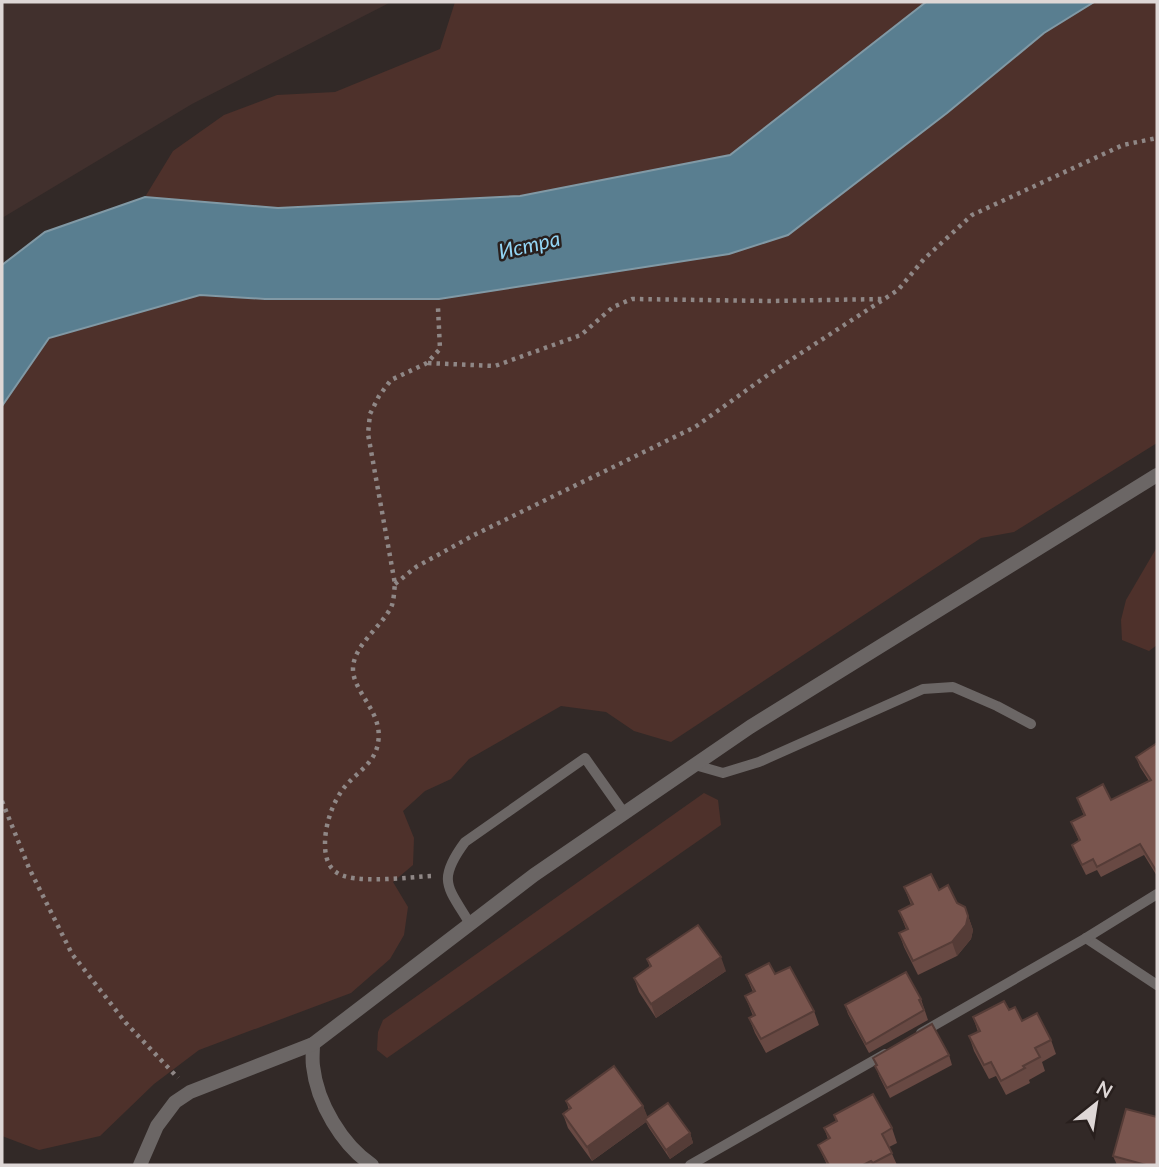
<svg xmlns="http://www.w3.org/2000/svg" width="1159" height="1167" viewBox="0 0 1159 1167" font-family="Lato,sans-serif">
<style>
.built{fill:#41302d}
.green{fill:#4e312b}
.water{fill:#597e90;stroke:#8199a5;stroke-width:2}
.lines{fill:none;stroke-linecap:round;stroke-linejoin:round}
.path{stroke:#8f8786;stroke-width:4.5;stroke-dasharray:3.5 5;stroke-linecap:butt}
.service{stroke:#6b6665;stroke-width:10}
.minor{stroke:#6b6665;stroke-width:14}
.wall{fill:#684943}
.shaded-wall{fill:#553c37}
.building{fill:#79554e;stroke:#553c37;stroke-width:2}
.labels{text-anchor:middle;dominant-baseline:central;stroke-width:5;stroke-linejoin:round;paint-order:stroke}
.water-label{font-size:21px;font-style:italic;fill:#93d5f4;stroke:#281f1d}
</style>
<rect width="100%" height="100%" fill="#322927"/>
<polygon class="built" points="2,2 391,2 192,104 2,218"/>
<g class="green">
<polygon points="455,2 926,2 730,155 521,196 278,208 145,197 173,151 224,115 277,95 335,92 440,49"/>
<polygon points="1094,2 1157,2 1157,443 1014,532 981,538 671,742 634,731 606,712 561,706 469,759 451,779 425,791 403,811 414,838 413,865 393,882 408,907 404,935 390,959 351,993 199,1050 154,1084 100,1136 39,1150 2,1136 2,406 49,338 200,295 265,299 439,299 729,254 788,235 947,113 1044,33"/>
<polygon points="1157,547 1157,645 1149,651 1122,640 1121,620 1126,600"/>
<polygon points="704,793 718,800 721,825 387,1058 377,1050 378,1032 383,1020"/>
</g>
<polygon class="water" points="926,2 1094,2 1044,33 947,113 788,235 729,254 439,299 265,299 200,295 49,338 2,406 2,265 45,232 145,197 278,208 520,196 730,155"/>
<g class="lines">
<g class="path">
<polyline points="428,363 495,366 581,335 613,307 632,299 770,301 882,299"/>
<polyline points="395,584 416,567 474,535 695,427 772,372 898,290 924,259 972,215 1123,145 1157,138"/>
<polyline points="2,801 29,868 72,954 126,1023 178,1078"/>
<path d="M431 876C410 877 352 885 336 872 327 866 325 854 325 844 325 825 332 804 343 789 355 773 375 764 378 743 384 712 352 692 353 668 354 644 383 626 392 605 394 599 394 591 395 584L368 434 370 414 379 396 391 380 427 363 440 349 438 308"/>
</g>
<g class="service">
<polyline points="695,765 723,773 759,762 923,689 953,687 997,706 1031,724"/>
<path d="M470 924C448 887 436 881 465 842L585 758 624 813"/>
<polyline points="1086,938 1157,985"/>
<polyline points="921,1033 1086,938 1157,894"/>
<polyline points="690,1165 885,1054"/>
</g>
<g class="minor">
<path d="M313 1044C313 1051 312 1059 313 1066 317 1103 342 1145 372 1165"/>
<polyline points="140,1165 157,1126 175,1102 190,1092 313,1044 534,875 750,727 1157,475"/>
</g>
</g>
<g class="wall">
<polygon points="1157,743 1157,876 1144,855 1101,877 1097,870 1086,875 1076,855 1072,845 1079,841 1071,822 1084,816 1077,798 1111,800 1149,781 1140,767 1136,757"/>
<polygon points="904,887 939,890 957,903 965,907 973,930 971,939 957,956 918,975 904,947 899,933 906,929 899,911 911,905"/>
<polygon points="647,959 726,971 656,1018 639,992 634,978 650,968"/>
<polygon points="775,974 814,1011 819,1025 766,1053 755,1033 749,1018 753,1016 745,996 753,992 746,975"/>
<polygon points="921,999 928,1020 869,1053 848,1014 845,1005"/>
<polygon points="1009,1010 1022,1021 1051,1040 1056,1054 1042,1062 1045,1071 1029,1080 1030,1083 1006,1095 996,1076 989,1079 974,1051 969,1036 978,1032 973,1017"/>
<polygon points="949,1055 952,1065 890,1098 879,1076 873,1058"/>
<polygon points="566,1101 643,1106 647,1117 690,1133 693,1143 670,1159 649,1128 646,1122 592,1161 568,1128 563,1114 569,1110"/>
<polygon points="834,1115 892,1128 897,1143 889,1147 897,1165 827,1165 818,1145 828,1139 824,1128 836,1121"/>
<polygon points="1113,1156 1157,1165 1117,1165"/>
</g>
<g class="shaded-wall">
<polygon points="965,907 973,930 971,939 957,956 952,942"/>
<polygon points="721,957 726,971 656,1018 651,1004"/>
<polygon points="643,1106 649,1120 645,1119 646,1122 592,1161 587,1147"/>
<polygon points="690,1133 693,1143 670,1159 666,1150"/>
</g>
<g class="building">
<polygon points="1157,743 1157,872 1140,844 1097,867 1093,859 1082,865 1072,845 1080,840 1071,822 1085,815 1077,798 1103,784 1111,800 1151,780 1136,757"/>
<polygon points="931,874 939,890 948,885 957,903 965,907 968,916 966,925 952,942 913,961 899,933 908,929 899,911 913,904 904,887"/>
<polygon points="698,925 721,957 651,1004 634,978 651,966 647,959"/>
<polygon points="769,963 775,974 790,967 814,1011 761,1039 749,1018 755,1015 745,996 755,991 746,975"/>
<polygon points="906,972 921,999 919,1000 924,1010 866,1044 845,1005"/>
<polygon points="1004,1001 1009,1010 1015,1007 1022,1021 1037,1013 1051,1040 1035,1048 1040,1057 1023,1066 1025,1068 1001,1081 991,1062 984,1065 969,1036 980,1031 973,1017"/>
<polygon points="932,1024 949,1055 887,1088 875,1066 877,1065 873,1058"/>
<polygon points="614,1066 643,1106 587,1147 563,1114 571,1108 566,1101"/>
<polygon points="873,1094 892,1128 882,1134 892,1153 873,1163 871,1161 863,1165 829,1165 818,1145 830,1138 824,1128 837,1121 834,1115"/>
<polygon points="668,1103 690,1133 666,1150 645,1119"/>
<polygon points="1126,1109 1157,1117 1157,1165 1146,1165 1113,1156"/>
</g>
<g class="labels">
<g class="water-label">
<text transform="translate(529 244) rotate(-13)">Истра</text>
</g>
</g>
<rect width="1159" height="1167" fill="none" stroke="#ded7d6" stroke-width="7"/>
<g transform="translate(1096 1104) rotate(30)" stroke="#281f1d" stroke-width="5" paint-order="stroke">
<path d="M0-5L12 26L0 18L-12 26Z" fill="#ded7d6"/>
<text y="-10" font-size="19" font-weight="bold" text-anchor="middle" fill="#ded7d6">N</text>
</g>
</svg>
